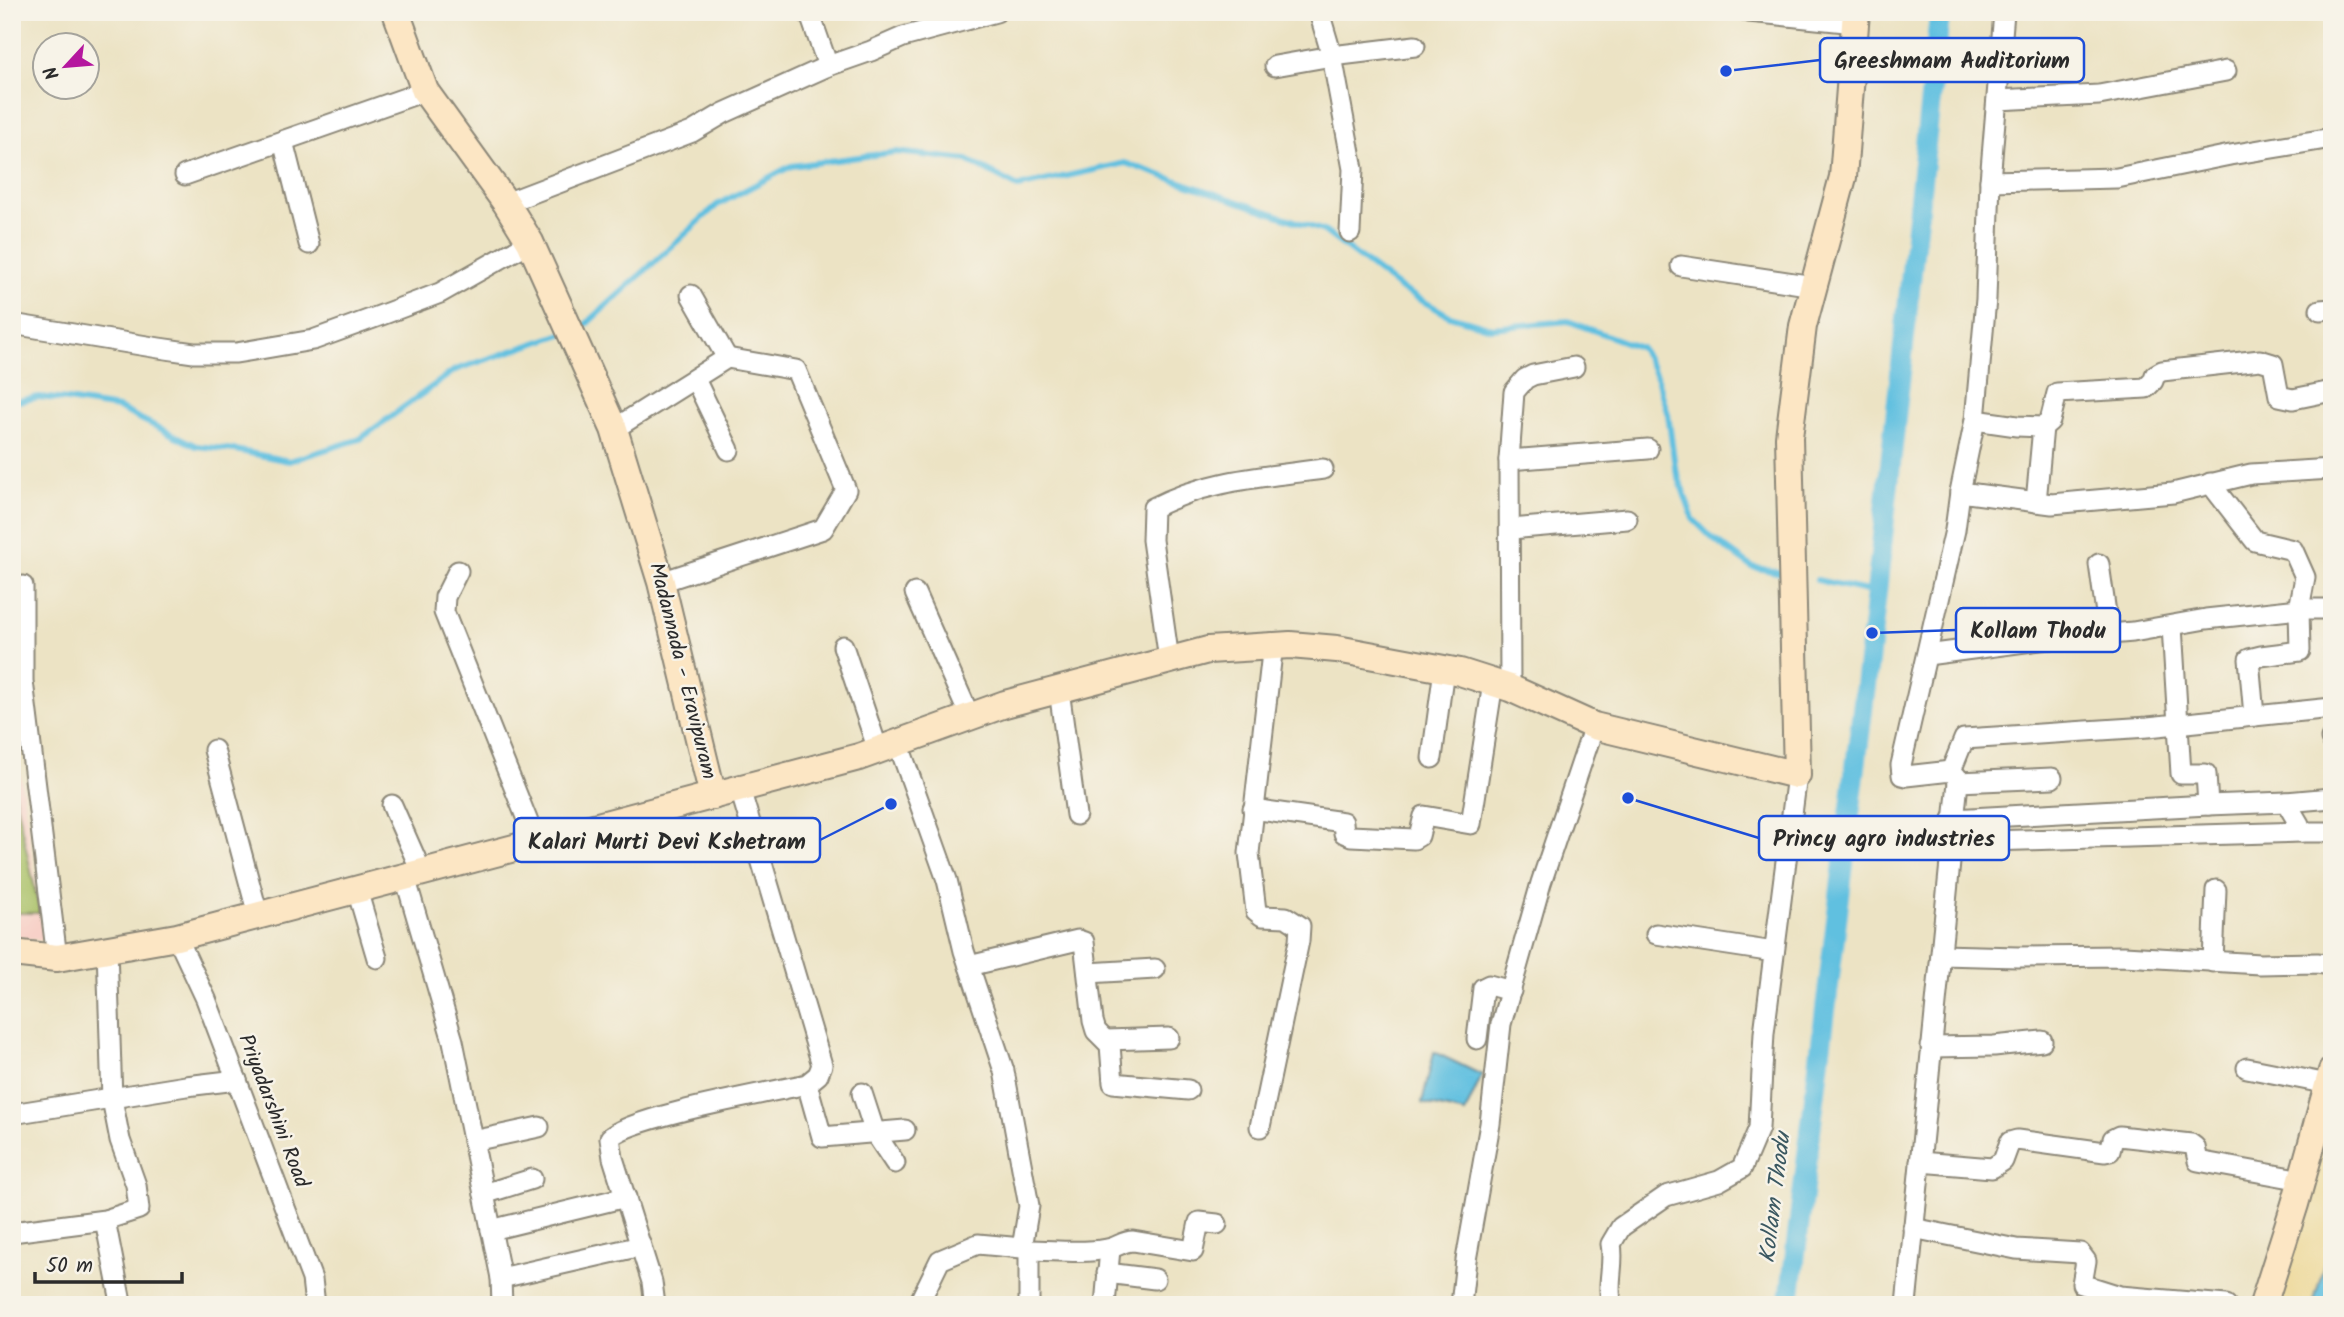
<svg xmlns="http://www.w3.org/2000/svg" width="2344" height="1317" viewBox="0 0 2344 1317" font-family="Kalam,sans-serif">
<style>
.built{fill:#f7d1c8}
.green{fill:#a8c065;stroke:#6a7648;stroke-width:2}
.sand{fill:#eeda9e;stroke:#8c8264;stroke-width:2}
.water{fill:#61c0e0;stroke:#467686;stroke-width:2}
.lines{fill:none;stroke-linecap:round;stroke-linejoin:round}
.stream{stroke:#61c0e0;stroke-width:6}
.canal{stroke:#61c0e0;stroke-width:21}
.street-casing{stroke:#8c8778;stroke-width:23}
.secondary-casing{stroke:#8c8778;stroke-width:30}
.street{stroke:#fff;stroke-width:19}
.secondary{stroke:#fce6c4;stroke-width:26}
.labels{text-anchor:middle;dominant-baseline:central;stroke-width:5;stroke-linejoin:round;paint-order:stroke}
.street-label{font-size:21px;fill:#2b2b2b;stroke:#f7f3e8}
.water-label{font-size:23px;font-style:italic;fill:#3b5861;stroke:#f7f3e8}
.leader{fill:none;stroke:#1d4ed8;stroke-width:2.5}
.callout-dot{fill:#1d4ed8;stroke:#f7f3e8;stroke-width:2.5}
.callout{fill:#f7f3e8;stroke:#1d4ed8;stroke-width:2.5}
.callout-label{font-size:23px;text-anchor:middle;font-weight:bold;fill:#2b2b2b}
</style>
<rect width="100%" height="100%" fill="#f7f3e8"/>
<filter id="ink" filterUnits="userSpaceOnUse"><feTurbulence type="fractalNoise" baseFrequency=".0143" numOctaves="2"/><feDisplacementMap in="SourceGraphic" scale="14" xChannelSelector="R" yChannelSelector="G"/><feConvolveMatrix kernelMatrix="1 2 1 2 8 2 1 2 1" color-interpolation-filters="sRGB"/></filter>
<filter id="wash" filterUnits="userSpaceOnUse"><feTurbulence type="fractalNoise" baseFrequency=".00686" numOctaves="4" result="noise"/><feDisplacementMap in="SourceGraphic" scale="28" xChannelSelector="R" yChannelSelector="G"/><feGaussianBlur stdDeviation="1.57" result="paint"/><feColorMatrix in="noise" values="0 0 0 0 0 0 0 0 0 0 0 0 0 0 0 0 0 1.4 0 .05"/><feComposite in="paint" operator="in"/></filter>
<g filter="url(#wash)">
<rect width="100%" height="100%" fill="#ece3c4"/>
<polygon class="built" points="13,723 44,941 12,936"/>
<polygon class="green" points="12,784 40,913 12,913"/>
<polygon class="sand" points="2332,1111 2332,1305 2276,1305"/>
<g class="water">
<polygon points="1434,1052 1482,1075 1465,1113 1422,1103"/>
<polygon points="2332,1236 2332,1305 2313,1305"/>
</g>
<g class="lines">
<g class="stream">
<polyline points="576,330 582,328 717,205 791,166 896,152 967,160 1018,187 1125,163 1324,231 1401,289 1450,316 1491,328 1568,321 1641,348 1656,375 1668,414 1675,467 1693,519 1713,539 1752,567 1782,573"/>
<polyline points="12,399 18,401 39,397 67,400 118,408 196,446 235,450 289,461 360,439 455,370 565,333"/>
<polyline points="1817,580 1876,593"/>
</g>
<polyline class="canal" points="1789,1305 1872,633 1940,12"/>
</g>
</g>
<g filter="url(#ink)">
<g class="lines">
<defs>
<g id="street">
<polyline points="809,12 828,66"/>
<polyline points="1319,12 1332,56 1353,169 1350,232"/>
<polyline points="1749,12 1855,23"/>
<polyline points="1275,66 1332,56 1415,46"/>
<polyline points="1997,100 2099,95 2226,71"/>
<polyline points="283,141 309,244"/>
<polyline points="185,175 425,91"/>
<polyline points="1990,181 2117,178 2230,155 2332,138"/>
<polyline points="506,203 692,132 724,113 828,66 871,51 903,37 996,12"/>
<polyline points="1681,266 1814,286"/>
<polyline points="691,295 727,358"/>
<polyline points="2320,310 2332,309"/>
<polyline points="12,324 159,348 194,353 236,353 313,340 379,316 440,293 530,242"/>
<polyline points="695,379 729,450"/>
<polyline points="1975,420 2017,426 2043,427 2050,421 2057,393 2146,388 2153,381 2155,375 2162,371 2260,360 2273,364 2279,396 2293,399 2332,391"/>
<polyline points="614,429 727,358 796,370 846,490 823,529 661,582"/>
<polyline points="1509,460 1648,449"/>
<polyline points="2210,483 2255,541 2293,550 2305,577 2299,609 2300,651 2261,656 2249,659 2254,716"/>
<polyline points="1960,492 2052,504 2173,493 2251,474 2332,469"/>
<polyline points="2036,502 2043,427"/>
<polyline points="1511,529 1627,519"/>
<polyline points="2099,564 2109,634"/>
<polyline points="458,571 445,597 444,612 536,842"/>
<polyline points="23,586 23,681 57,958"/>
<polyline points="915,593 970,717"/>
<polyline points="2172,626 2181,774 2206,774 2208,805 2286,802 2299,824 2301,832 2332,832"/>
<polyline points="843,646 878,750"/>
<polyline points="1927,655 2040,640 2133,632 2206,619 2299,609 2332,609"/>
<path d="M1169 660 1152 540 1153 508C1206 480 1264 477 1323 469"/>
<polyline points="1510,688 1509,460 1514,392 1525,379 1533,375 1574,367"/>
<polyline points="1059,690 1076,815"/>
<polyline points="2331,739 2332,739"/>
<polyline points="898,743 947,880 964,951 1004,1071 1029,1206 1022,1248 1029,1250 1029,1305"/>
<polyline points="214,750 258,915"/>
<polyline points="1432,758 1444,669"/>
<polyline points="1951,771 1964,739 2148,727 2332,708"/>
<polyline points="1958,782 2052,778"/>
<polyline points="2286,802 2332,798"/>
<polyline points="392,805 422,873"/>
<polyline points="1253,809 1343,822 1344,833 1351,836 1414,839 1419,836 1424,816 1471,824 1493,683"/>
<polyline points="1953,819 2208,805"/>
<polyline points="1951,842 2301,832"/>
<polyline points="405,877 453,1041 501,1278 502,1305"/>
<polyline points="357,890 377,958"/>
<polyline points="1656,934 1774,952"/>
<polyline points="177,937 206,999 312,1279 315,1305"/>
<polyline points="1941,955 2018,957 2124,956 2260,964 2317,963 2332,965"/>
<polyline points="2213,962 2216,890"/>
<polyline points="969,966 1078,940 1084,942 1093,1021 1096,1031 1110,1045 1113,1083 1188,1090"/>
<polyline points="1088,973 1155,969"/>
<polyline points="1477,1039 1483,988 1489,985 1511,991"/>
<polyline points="1106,1040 1169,1038"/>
<polyline points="1931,1047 1994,1046 2042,1041"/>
<polyline points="2247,1068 2328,1084"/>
<polyline points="807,1084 822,1137 905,1130"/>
<polyline points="862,1093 875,1133 895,1163"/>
<polyline points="12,1114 186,1086 237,1080"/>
<polyline points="1260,1127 1299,941 1300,926 1286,917 1262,916 1256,911 1249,853 1273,644"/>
<polyline points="473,1141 539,1127"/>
<polyline points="1920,1162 1992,1168 2003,1161 2010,1142 2017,1140 2105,1152 2110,1151 2113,1139 2119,1136 2191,1144 2195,1147 2198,1161 2302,1180"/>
<polyline points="484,1194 532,1179"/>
<polyline points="105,1220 120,1297 119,1305"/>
<polyline points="1913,1228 2016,1249 2080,1253 2086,1261 2082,1284 2120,1296 2226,1305"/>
<polyline points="491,1230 626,1197"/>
<polyline points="12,1232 105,1220 139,1209 136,1185 120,1140 112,1099 107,949"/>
<path d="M1029 1250C1054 1250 1082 1254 1107 1249 1116 1248 1123 1241 1133 1241L1193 1251 1199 1222 1217 1224"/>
<polyline points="1107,1273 1155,1279"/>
<polyline points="501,1278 641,1246"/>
<path d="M655 1305 652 1282 613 1158 610 1138C628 1117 772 1092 807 1084L818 1075 822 1065 740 789"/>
<polyline points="918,1305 940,1260 978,1244 1022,1248"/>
<polyline points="1105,1305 1110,1249"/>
<polyline points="1461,1305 1466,1260 1490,1124 1501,1024 1541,883 1594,726"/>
<path d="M1612 1305C1606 1285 1615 1264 1611 1244L1621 1227 1666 1196 1719 1181 1742 1168 1759 1128 1764 1033 1797 775"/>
<polyline points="1906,1305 1958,782 1957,777 1951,771 1906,776 1902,775 1901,765 1955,530 1960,492 1975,420 1986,299 1990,181 2004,12"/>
</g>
<g id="secondary">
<polyline points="396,12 425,91 506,203 530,242 614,429 661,582 713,796"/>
<polyline points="12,953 57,958 177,937 859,757 1005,704 1208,650 1290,645 1337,649 1460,672 1510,688 1594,726 1797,775 1789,437 1803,326 1843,177 1856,12"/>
<polyline points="2263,1305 2295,1204 2332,1071"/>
</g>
</defs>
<use href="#street" class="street-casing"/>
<use href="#secondary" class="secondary-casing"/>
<use href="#street" class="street"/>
<use href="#secondary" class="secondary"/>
</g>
</g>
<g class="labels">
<g class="street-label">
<text transform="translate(682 671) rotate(76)">Madannada - Eravipuram</text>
<text transform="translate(273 1111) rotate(69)">Priyadarshini Road</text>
</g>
<g class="water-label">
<text transform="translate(1776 1198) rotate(-83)">Kollam Thodu</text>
</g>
</g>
<path class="leader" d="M1726 71L1820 60M1872 633L1956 630M1628 798L1759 838M891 804L820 840"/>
<g class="callout-dot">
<circle cx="1726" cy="71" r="7"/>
<circle cx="1872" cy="633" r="7"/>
<circle cx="1628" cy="798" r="7"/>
<circle cx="891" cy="804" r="7"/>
</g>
<g class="callout">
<rect x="1820" y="38" width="264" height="44" rx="7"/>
<rect x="1956" y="608" width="164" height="44" rx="7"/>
<rect x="1759" y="816" width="250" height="44" rx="7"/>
<rect x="514" y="818" width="306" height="44" rx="7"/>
</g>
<g class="callout-label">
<text x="1952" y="68">Greeshmam Auditorium</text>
<text x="2038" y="638">Kollam Thodu</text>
<text x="1884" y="846">Princy agro industries</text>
<text x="667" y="849">Kalari Murti Devi Kshetram</text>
</g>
<rect width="2344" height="1317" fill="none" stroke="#f7f3e8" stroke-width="42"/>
<g transform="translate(66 66) rotate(244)"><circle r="33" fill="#f7f3e8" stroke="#a5a39c" stroke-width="2"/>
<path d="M0-5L12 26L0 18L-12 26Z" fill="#b5179e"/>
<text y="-10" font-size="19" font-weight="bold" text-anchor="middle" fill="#2b2b2b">N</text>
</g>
<path d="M35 1272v10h147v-10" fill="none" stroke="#2b2b2b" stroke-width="3.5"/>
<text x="46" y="1272" font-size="21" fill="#2b2b2b" stroke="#f7f3e8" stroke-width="5" paint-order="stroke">50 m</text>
</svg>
